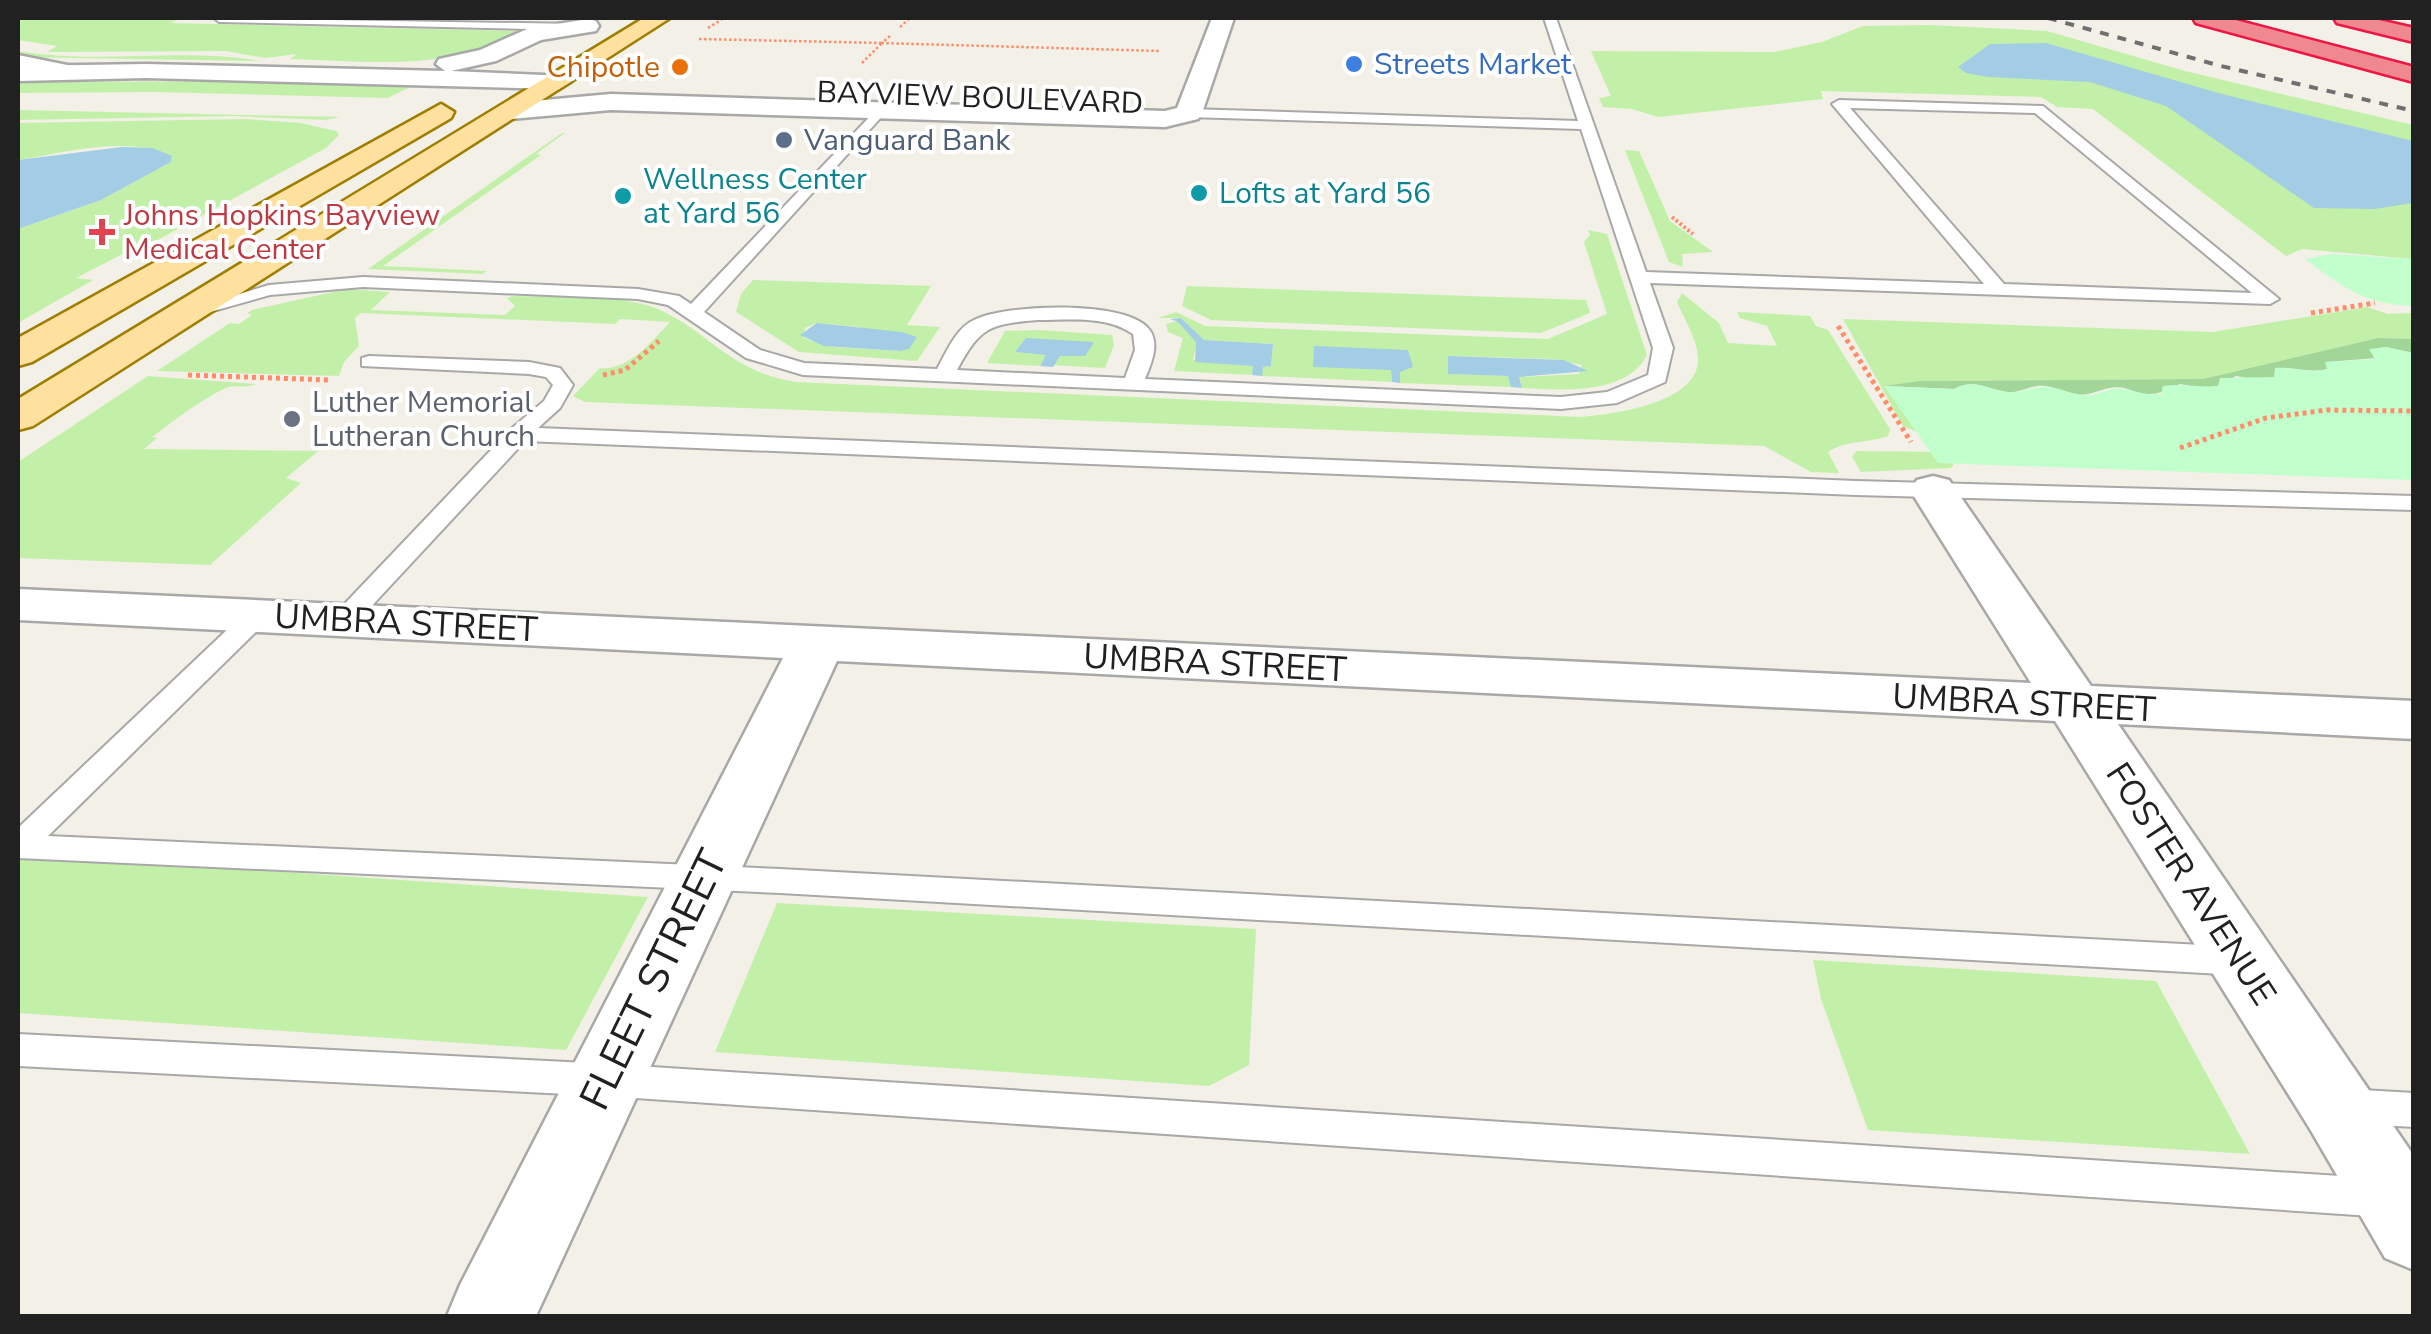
<svg xmlns="http://www.w3.org/2000/svg" width="2431" height="1334" viewBox="0 0 2431 1334" font-family="'Nunito Sans',sans-serif">
<style>
.grass{fill:#c3f0a8;fill-rule:evenodd}
.forest{fill:#a2d598}
.park{fill:#c1ffcd}
.water{fill:#a3cde4}
.lines{fill:none;stroke-linecap:round;stroke-linejoin:round}
.service-casing{stroke:#a8a8a8;stroke-width:4}
.minor-casing{stroke:#a8a8a8;stroke-width:5}
.tertiary-casing{stroke:#a8a8a8;stroke-width:5}
.primary-casing{stroke:#9e7d00;stroke-width:5}
.motorway-casing{stroke:#ed1746;stroke-width:5}
.path-far2{stroke:#ff8c6b;stroke-width:2.5;stroke-dasharray:2.5 2.5;stroke-linecap:butt}
.path-far1{stroke:#ff8c6b;stroke-width:4;stroke-dasharray:2.5 2.5;stroke-linecap:butt}
.path{stroke:#ff8c6b;stroke-width:5;stroke-dasharray:4 4;stroke-linecap:butt}
.service{fill:#fff;fill-rule:evenodd}
.minor{fill:#fff;fill-rule:evenodd}
.tertiary{fill:#fff;fill-rule:evenodd}
.primary{fill:#ffe19f;fill-rule:evenodd}
.motorway{fill:#f0888f;fill-rule:evenodd}
.rail{stroke:#6f6f6f;stroke-width:4;stroke-dasharray:9 9;stroke-linecap:butt}
.shop-dot{fill:#3f7fe0;stroke:#fff;stroke-width:4}
.food-dot{fill:#e8710a;stroke:#fff;stroke-width:4}
.service-dot{fill:#5c6f8a;stroke:#fff;stroke-width:4}
.culture-dot{fill:#0f9aa8;stroke:#fff;stroke-width:4}
.health-dot{fill:#e0444e;stroke:#fff;stroke-width:4}
.worship-dot{fill:#6b7280;stroke:#fff;stroke-width:4}
.labels{text-anchor:middle;dominant-baseline:central;stroke-width:8;stroke-linejoin:round;paint-order:stroke}
.far-shop-label{font-size:30px;fill:#366cbe;stroke:#fff;text-anchor:start}
.far-food-label{font-size:30px;fill:#c56008;stroke:#fff;text-anchor:end}
.far-street-label{font-size:30px;fill:#212121;stroke:#fff}
.far-service-label{font-size:30px;fill:#4e5e75;stroke:#fff;text-anchor:start}
.far-culture-label{font-size:30px;fill:#0d838f;stroke:#fff;text-anchor:start}
.far-health-label{font-size:30px;fill:#be3a42;stroke:#fff;text-anchor:start}
.far-worship-label{font-size:30px;fill:#5b616d;stroke:#fff;text-anchor:start}
.street-label{font-size:35px;fill:#212121;stroke:#fff}
.near-street-label{font-size:42px;fill:#212121;stroke:#fff}
</style>
<rect width="100%" height="100%" fill="#f2f0e7"/>
<g class="grass">
<path d="M18 18H181L171 23 516 31C456 73 359 61 290 59L297 54 265 58 226 51 47 52 57 46 18 40Z"/>
<polygon points="1930,25 2047,31 2185,71 2413,125 2413,259 2302,249 2286,256 2093,109 2057,107 2041,97 1821,91 1823,99 1658,117 1632,109 1603,107 1599,98 1611,96 1591,51 1774,52 1822,42 1863,26"/>
<path d="M18 51C98 65 180 47 260 61L18 57Z"/>
<polygon points="278,81 417,84 387,98 155,92 18,93 18,82"/>
<polygon points="18,110 340,117 325,120 234,116 18,120"/>
<path d="M244 119 301 123 336 131 339 135 326 148 154 242H146L76 278 93 280 18 323V229L101 200 171 162 172 157C128 134 65 153 18 160V123Z"/>
<polygon points="562,133 565,133 536,154 541,155 383,266 487,271 483,274 368,269"/>
<polygon points="1625,150 1639,151 1670,221 1713,252 1682,254 1683,267 1669,262"/>
<path d="M1588 230 1607 234 1647 355C1626 396 1560 390 1522 388L1519 377 1579 374 1582 365 1552 359 1448 356V374L1509 376 1511 387 1400 383V371L1413 367 1391 370 1392 382 1262 376V367L1271 366 1273 344 1203 340 1181 318H1158L1176 312 1205 326 1548 339 1607 314 1584 242 1590 235Z"/>
<path d="M753 280 931 286 907 325 940 327 917 361 799 352 736 312 741 294ZM817 323 859 327 900 351 834 347 803 338 805 328Z"/>
<polygon points="1187,286 1586,300 1590,313 1541,333 1211,320 1182,306"/>
<path d="M347 289 390 292 371 310 505 315 515 306 507 298 513 296C555 298 622 293 660 310 715 336 727 370 796 382L1581 417C1613 414 1693 404 1698 363 1700 343 1684 319 1677 302L1682 293 1719 323 1728 343 1777 346 1767 326 1740 318 1737 312 1810 316 1816 326 1828 330 1890 429 1888 436C1869 443 1845 440 1828 452L1839 473 1811 472 1764 446 585 402 573 396 600 368C629 371 651 342 670 322L620 319 615 324 361 313 355 318 359 346 344 362 339 376 157 371 230 323 239 324 252 315 247 313 252 310Z"/>
<polygon points="2367,307 2388,314 2413,313 2414,339 2378,338 2203,379 1919,381 1885,386 1920,433 1903,426 1843,319 2213,332"/>
<polygon points="1178,321 1197,343 1193,360 1254,366 1252,375 1174,371 1183,338 1168,332 1166,324"/>
<polygon points="1039,330 1112,335 1114,345 1105,368 1052,365 1060,355 1085,356 1015,352 1047,355 1040,366 987,363 1005,331"/>
<path d="M148 376 256 384C246 389 235 384 226 388 200 400 176 419 152 437L157 438 144 449 318 451 286 478 301 483 210 565 18 558V462Z"/>
<polygon points="1857,451 1947,452 1954,464 1951,468 1861,472 1852,457"/>
<polygon points="18,854 648,897 566,1050 18,1013"/>
<polygon points="777,903 1256,929 1249,1065 1209,1086 715,1052"/>
<polygon points="1813,960 2156,981 2250,1154 1868,1130 1821,999"/>
</g>
<path class="forest" d="M2378 338 2413 339V353L2386 347 2370 350 2376 358 2326 362 2328 369C2309 374 2294 366 2275 369V377L2259 380 2236 376 2218 386 2202 388 2180 384C2137 408 2135 380 2105 389 2094 392 2088 396 2075 394 2062 392 2051 384 2037 386 2025 388 2019 393 2007 392 1987 389 1974 378 1954 389L1884 386 1919 381 2203 379Z"/>
<g class="park">
<path d="M2331 254 2413 259V306C2364 304 2344 288 2305 259Z"/>
<path d="M2386 347 2413 353V480L1938 463 1884 386 1954 389C1974 378 1987 389 2007 392 2022 394 2031 386 2045 387 2061 387 2076 397 2092 395 2103 393 2109 388 2122 389 2137 391 2146 396 2161 394L2163 386C2182 383 2199 388 2218 386L2220 378 2274 377 2275 368C2293 366 2309 374 2327 369L2325 362 2375 359 2369 349Z"/>
</g>
<g class="water">
<polygon points="2046,43 2222,94 2413,141 2413,203 2374,209 2314,208 2166,106 2090,82 1988,77 1966,73 1958,67 1990,44"/>
<polygon points="122,147 153,148 172,156 171,162 101,200 18,229 18,160"/>
<polygon points="1181,318 1204,340 1273,344 1271,366 1263,367 1262,376 1252,375 1253,366 1195,362 1196,342 1178,322 1170,319"/>
<polygon points="817,323 902,332 917,337 909,349 900,351 824,346 800,335"/>
<polygon points="1026,338 1093,342 1093,344 1085,356 1060,356 1053,367 1040,366 1046,355 1015,352"/>
<polygon points="1314,346 1408,350 1413,367 1400,372 1400,383 1392,382 1391,370 1313,367"/>
<polygon points="1448,356 1564,360 1588,371 1519,377 1522,388 1511,387 1508,376 1448,374"/>
</g>
<g class="lines">
<defs>
<g id="service">
<polygon points="214,18 577,24 583,27 577,30 219,22"/>
<path d="M1544 18H1556L1646 272 1984 284 1832 104 1839 100 2043 106 2279 299 2270 304 1650 283 1673 348 1665 382 1617 403 1561 409 803 375 746 358 668 305 638 299 363 287 270 295 192 317 183 311 269 285 363 277 638 289 679 296 691 304 880 106 887 110 885 113 704 312 760 350 804 363 937 369C946 353 956 328 974 320 1005 304 1124 300 1148 328 1161 342 1151 364 1145 379L1561 397 1607 392 1648 375 1653 348 1581 129 1188 117 1181 113 1188 109 1578 121ZM1850 108 2035 113 2252 293 2004 284ZM1038 320C1068 320 1107 315 1133 334L1135 350 1125 378 957 370C980 327 989 324 1038 320Z"/>
<polygon points="369,356 529,362 560,368 573,385 560,408 538,428 1856,481 2414,496 2414,510 1856,495 525,441 353,626 344,628 331,620 335,614 511,429 544,401 553,385 546,377 529,374 362,366 362,358"/>
<polygon points="257,608 266,610 270,616 266,622 48,836 780,869 2239,947 2251,951 2256,961 2251,971 2239,975 780,893 18,858 18,828 248,610"/>
<polygon points="18,1034 606,1064 2386,1179 2400,1184 2406,1198 2400,1212 2386,1217 606,1096 18,1066"/>
<polygon points="2345,1089 2414,1093 2414,1127 2345,1123 2331,1118 2326,1106 2331,1094"/>
</g>
<g id="minor">
<polygon points="1212,18 1234,18 1202,113 1198,119 1165,127 611,110 511,119 498,111 511,103 611,94 1165,111 1177,108"/>
<polygon points="18,55 72,66 75,71 63,78 18,69"/>
<polygon points="1933,476 1949,480 2091,686 2414,701 2414,739 2118,724 2414,1156 2414,1270 2385,1258 2310,1129 2055,721 837,661 536,1316 447,1316 460,1285 783,658 18,620 18,589 2031,683 1910,490 1917,480"/>
</g>
<polygon id="tertiary" points="588,19 596,21 599,26 596,31 541,40 496,61 451,71 568,76 572,81 559,89 146,78 18,81 18,66 146,64 445,71 436,64 439,59 480,50 527,29"/>
<g id="primary">
<polygon points="644,18 670,18 33,426 18,430 18,399"/>
<polygon points="441,104 454,112 451,118 32,362 18,366 18,338"/>
</g>
<g id="motorway">
<polygon points="2193,18 2228,18 2414,67 2414,82 2196,23"/>
<polygon points="2334,18 2370,18 2414,28 2414,42 2337,23"/>
</g>
</defs>
<use href="#service" class="service-casing"/>
<use href="#minor" class="minor-casing"/>
<use href="#tertiary" class="tertiary-casing"/>
<use href="#primary" class="primary-casing"/>
<use href="#motorway" class="motorway-casing"/>
<g class="path-far2">
<polyline points="900,27 910,18"/>
<polyline points="708,28 724,18"/>
<polyline points="890,36 882,43 1160,51"/>
<polyline points="699,39 882,43"/>
<polyline points="862,63 881,44"/>
</g>
<polyline class="path-far1" points="1672,217 1693,234"/>
<g class="path">
<polyline points="2311,313 2375,303"/>
<polyline points="1838,326 1911,442"/>
<polyline points="188,375 330,380"/>
<polyline points="603,375 625,370 659,341"/>
<polyline points="2180,448 2266,418 2327,410 2414,411"/>
</g>
<use href="#service" class="service"/>
<use href="#minor" class="minor"/>
<use href="#tertiary" class="tertiary"/>
<use href="#primary" class="primary"/>
<use href="#motorway" class="motorway"/>
<polyline class="rail" points="2048,18 2221,66 2414,111"/>
</g>
<circle class="shop-dot" cx="1354" cy="64" r="10"/>
<circle class="food-dot" cx="680" cy="67" r="10"/>
<circle class="service-dot" cx="784" cy="140" r="10"/>
<g class="culture-dot">
<circle cx="1199" cy="193" r="10"/>
<circle cx="623" cy="196" r="10"/>
</g>
<path class="health-dot" d="M97 217h10v10h10v10h-10v10h-10v-10h-10v-10h10z"/>
<circle class="worship-dot" cx="292" cy="419" r="10"/>
<g class="labels">
<g class="far-shop-label">
<text x="1374" y="64">Streets Market</text>
</g>
<g class="far-food-label">
<text x="660" y="67">Chipotle</text>
</g>
<g class="far-street-label">
<text transform="translate(980 98) rotate(2)">BAYVIEW BOULEVARD</text>
</g>
<g class="far-service-label">
<text x="804" y="140">Vanguard Bank</text>
</g>
<g class="far-culture-label">
<text x="643" y="179">Wellness Center<tspan x="643" dy="34">at Yard 56</tspan></text>
<text x="1219" y="193">Lofts at Yard 56</text>
</g>
<g class="far-health-label">
<text x="124" y="215">Johns Hopkins Bayview<tspan x="124" dy="34">Medical Center</tspan></text>
</g>
<g class="far-worship-label">
<text x="312" y="402">Luther Memorial<tspan x="312" dy="34">Lutheran Church</tspan></text>
</g>
<g class="street-label">
<text transform="translate(406 623) rotate(3)">UMBRA STREET</text>
<text transform="translate(1215 663) rotate(3)">UMBRA STREET</text>
<text transform="translate(2024 703) rotate(3)">UMBRA STREET</text>
<text transform="translate(2191 884) rotate(57)">FOSTER AVENUE</text>
</g>
<g class="near-street-label">
<text transform="translate(654 980) rotate(-64)">FLEET STREET</text>
</g>
</g>
<rect width="2431" height="1334" fill="none" stroke="#212121" stroke-width="40"/>
</svg>
